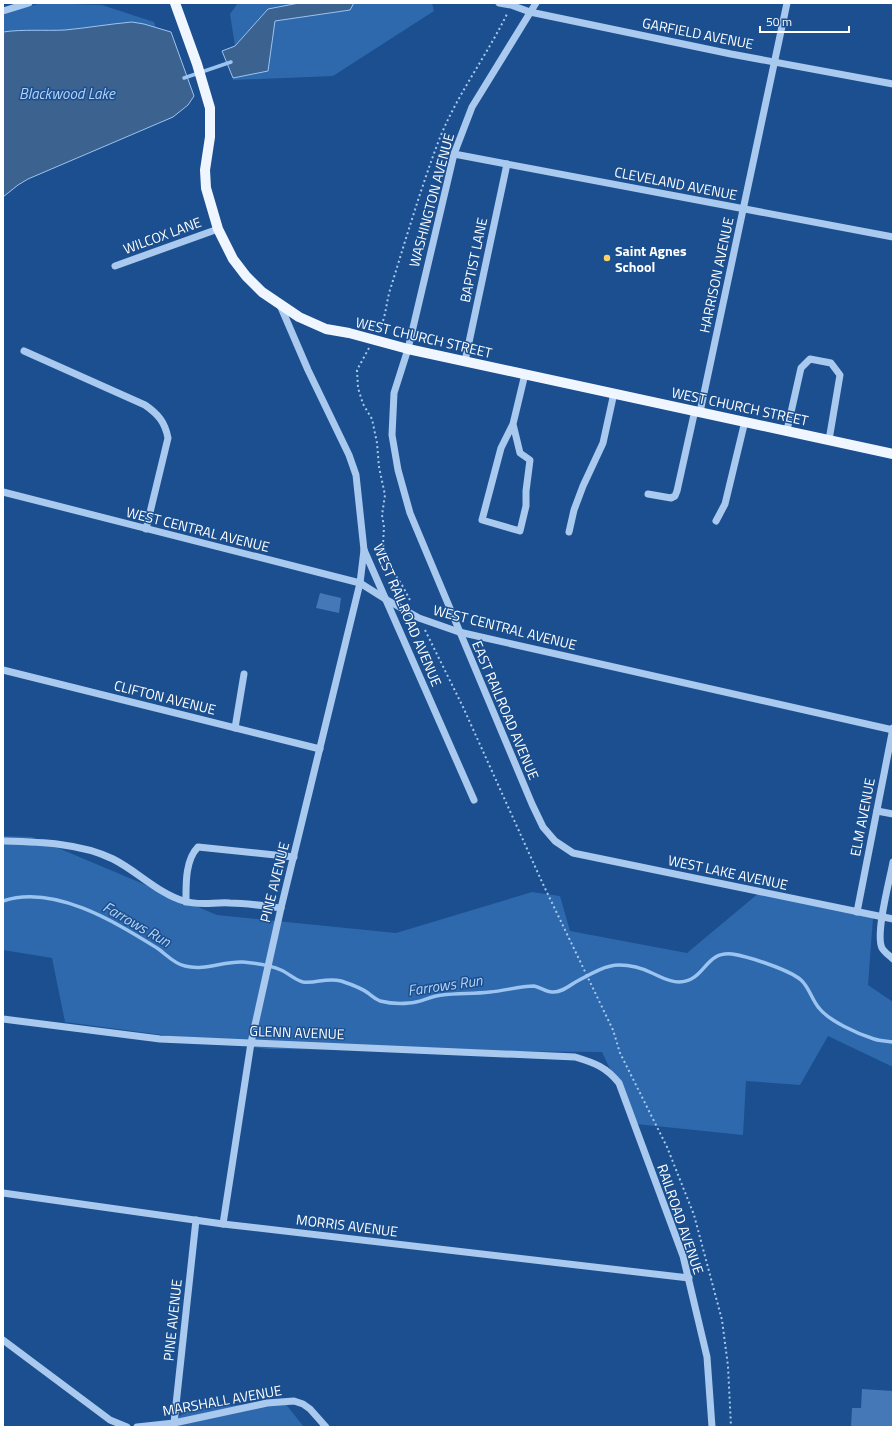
<svg xmlns="http://www.w3.org/2000/svg" width="896" height="1430" viewBox="0 0 896 1430" font-family="'Titillium Web',sans-serif">
<style>
.green{fill:#2e69ad}
.water{fill:#3c6290;stroke:#9cc4f0}
.lines{fill:none;stroke-linecap:round;stroke-linejoin:round}
.stream{stroke:#9cc4f0;stroke-width:3.5}
.building{fill:#4478b7}
.path{stroke:#a9c9ee;stroke-width:2;stroke-dasharray:2 3;stroke-linecap:butt}
.minor{stroke:#a9c9ee;stroke-width:7}
.major{stroke:#f0f6ff;stroke-width:10}
.poi-dot{fill:#ffd166;stroke:#1b4f8f;stroke-width:1.5}
.labels{text-anchor:middle;dominant-baseline:central;stroke-width:3;stroke-linejoin:round;paint-order:stroke}
.street-label{font-size:14px;fill:#fff;stroke:#1b4f8f}
.poi-label{font-size:14px;font-weight:bold;fill:#fff;stroke:#1b4f8f;text-anchor:start}
.water-label{font-size:15px;font-style:italic;fill:#b5d3f5;stroke:#1b4f8f}
</style>
<rect width="100%" height="100%" fill="#1b4f8f"/>
<g class="green">
<polygon points="42,3 102,5 154,22 157,31 3,43 3,13"/>
<polygon points="238,3 299,3 268,9 235,46 230,14"/>
<polygon points="354,3 432,3 434,11 333,76 233,80 233,78 268,70 275,21 350,10"/>
<polygon points="3,836 32,837 217,915 396,933 532,892 560,896 570,931 687,953 760,892 873,918 868,985 893,1002 893,1067 828,1036 800,1085 746,1081 743,1135 636,1124 602,1052 268,1049 65,1022 52,958 3,950"/>
<polygon points="284,1402 304,1427 162,1427 193,1408"/>
</g>
<g class="water">
<polygon points="299,3 354,3 350,10 275,21 268,71 233,78 222,51 235,46 268,9"/>
<path d="M132 22 144 24 171 32 194 96 188 105 173 117 28 179 18 185 3 197V32C24 29 44 31 65 30 87 28 109 24 132 22Z"/>
</g>
<g class="lines">
<g class="stream">
<polyline points="184,78 231,62"/>
<path d="M3 901C54 884 115 922 157 948 166 954 174 964 185 966 205 971 223 961 243 962 255 963 270 965 281 970 288 973 295 980 303 982 316 984 326 977 341 981 350 984 360 987 368 993 372 996 375 999 380 1001 388 1003 400 1004 409 1003 420 1003 430 996 442 995 458 993 474 994 490 992 504 991 520 986 534 986 540 987 546 992 552 992 560 993 568 987 574 983 587 976 604 965 619 965 630 965 642 968 652 973 661 977 669 982 679 982 706 981 704 951 732 954 747 956 790 970 801 980 809 987 812 1000 819 1008 829 1021 858 1034 874 1039 880 1041 887 1041 893 1042"/>
</g>
</g>
<g class="building">
<polygon points="320,593 341,598 339,613 316,608"/>
<polygon points="862,1389 893,1391 893,1427 851,1427 852,1408 861,1408"/>
</g>
<g class="lines">
<g class="path">
<path d="M379 330C386 318 386 303 390 290 405 242 419 194 436 148 453 100 485 59 507 14"/>
<polyline points="369,348 357,370 358,388 363,404 372,419 377,443 379,467 385,495 382,515 384,527 383,544 386,561 402,585 411,602"/>
<polyline points="425,630 463,707 542,882 613,1030 620,1053 667,1147 694,1215 722,1320 728,1366 731,1427"/>
</g>
<g class="minor">
<polyline points="499,3 511,5 530,12 731,54 893,84"/>
<polyline points="536,3 472,107 454,154 408,349 394,393 392,435 398,470 410,513 532,804 543,827 555,841 573,853 893,919"/>
<polyline points="3,11 29,3"/>
<polyline points="454,154 893,237"/>
<polyline points="115,266 218,229"/>
<polyline points="280,305 308,370 349,455 356,475 364,550 474,800"/>
<path d="M24 351 145 405C158 414 165 422 168 438L146 529"/>
<polyline points="465,361 507,164"/>
<polyline points="700,412 787,3"/>
<polyline points="513,424 520,453 530,460 526,491 526,506 520,531 482,520 501,448 513,424 525,374"/>
<polyline points="787,430 801,368 810,359 831,363 840,375 829,440"/>
<polyline points="3,492 360,583 387,600 419,618 459,632 893,730"/>
<polyline points="648,494 671,498 675,496 677,491 695,410"/>
<polyline points="716,521 725,504 745,421"/>
<polyline points="569,532 574,510 583,486 603,443 614,393"/>
<polyline points="3,670 320,749"/>
<polyline points="235,728 244,674"/>
<polyline points="877,811 893,814"/>
<path d="M3 841C39 842 81 843 113 859 137 871 159 894 184 901 199 906 214 902 230 903 247 903 264 906 281 908"/>
<path d="M893 862C890 879 875 934 882 948 884 952 890 956 893 959"/>
<path d="M186 902C186 885 185 860 198 847L294 857"/>
<polyline points="857,912 893,728"/>
<path d="M3 1019 160 1039 575 1057C595 1063 606 1067 619 1083L683 1256 707 1357 712 1427"/>
<polyline points="3,1193 223,1224 689,1278"/>
<polyline points="223,1224 251,1043 281,908 360,583 364,550"/>
<polyline points="3,1340 110,1420 127,1427"/>
<polyline points="174,1423 196,1220"/>
<polyline points="137,1427 174,1423 267,1403 294,1401 303,1404 310,1409 326,1427"/>
</g>
<polyline class="major" points="175,3 197,64 210,108 210,137 205,170 206,188 218,229 233,259 246,276 262,292 299,317 326,329 349,333 408,349 893,454"/>
</g>
<circle class="poi-dot" cx="607" cy="258" r="4"/>
<g class="labels">
<g class="street-label">
<text transform="translate(698 33) rotate(11)">GARFIELD AVENUE</text>
<text transform="translate(676 183) rotate(11)">CLEVELAND AVENUE</text>
<text transform="translate(431 200) rotate(-75)">WASHINGTON AVENUE</text>
<text transform="translate(162 235) rotate(-20)">WILCOX LANE</text>
<text transform="translate(473 260) rotate(-78)">BAPTIST LANE</text>
<text transform="translate(716 275) rotate(-78)">HARRISON AVENUE</text>
<text transform="translate(424 337) rotate(13)">WEST CHURCH STREET</text>
<text transform="translate(740 406) rotate(12)">WEST CHURCH STREET</text>
<text transform="translate(198 529) rotate(14)">WEST CENTRAL AVENUE</text>
<text transform="translate(408 615) rotate(67)">WEST RAILROAD AVENUE</text>
<text transform="translate(505 627) rotate(14)">WEST CENTRAL AVENUE</text>
<text transform="translate(165 697) rotate(14)">CLIFTON AVENUE</text>
<text transform="translate(506 710) rotate(67)">EAST RAILROAD AVENUE</text>
<text transform="translate(862 817) rotate(-79)">ELM AVENUE</text>
<text transform="translate(728 872) rotate(12)">WEST LAKE AVENUE</text>
<text transform="translate(274 882) rotate(-76)">PINE AVENUE</text>
<text transform="translate(297 1032) rotate(2)">GLENN AVENUE</text>
<text transform="translate(681 1219) rotate(71)">RAILROAD AVENUE</text>
<text transform="translate(347 1225) rotate(7)">MORRIS AVENUE</text>
<text transform="translate(172 1320) rotate(-84)">PINE AVENUE</text>
<text transform="translate(222 1400) rotate(-10)">MARSHALL AVENUE</text>
</g>
<g class="poi-label">
<text x="615" y="250">Saint Agnes<tspan x="615" dy="16">School</tspan></text>
</g>
<g class="water-label">
<text x="67" y="93">Blackwood Lake</text>
<text transform="translate(137 924) rotate(30)">Farrows Run</text>
<text transform="translate(445 985) rotate(-8)">Farrows Run</text>
</g>
</g>
<rect width="896" height="1430" fill="none" stroke="#ffffff" stroke-width="8"/>
<path d="M760 26v6h89v-6" fill="none" stroke="#ffffff" stroke-width="2"/>
<text x="766" y="26" font-size="12" fill="#ffffff" stroke="#1b4f8f" stroke-width="3" paint-order="stroke">50 m</text>
</svg>
